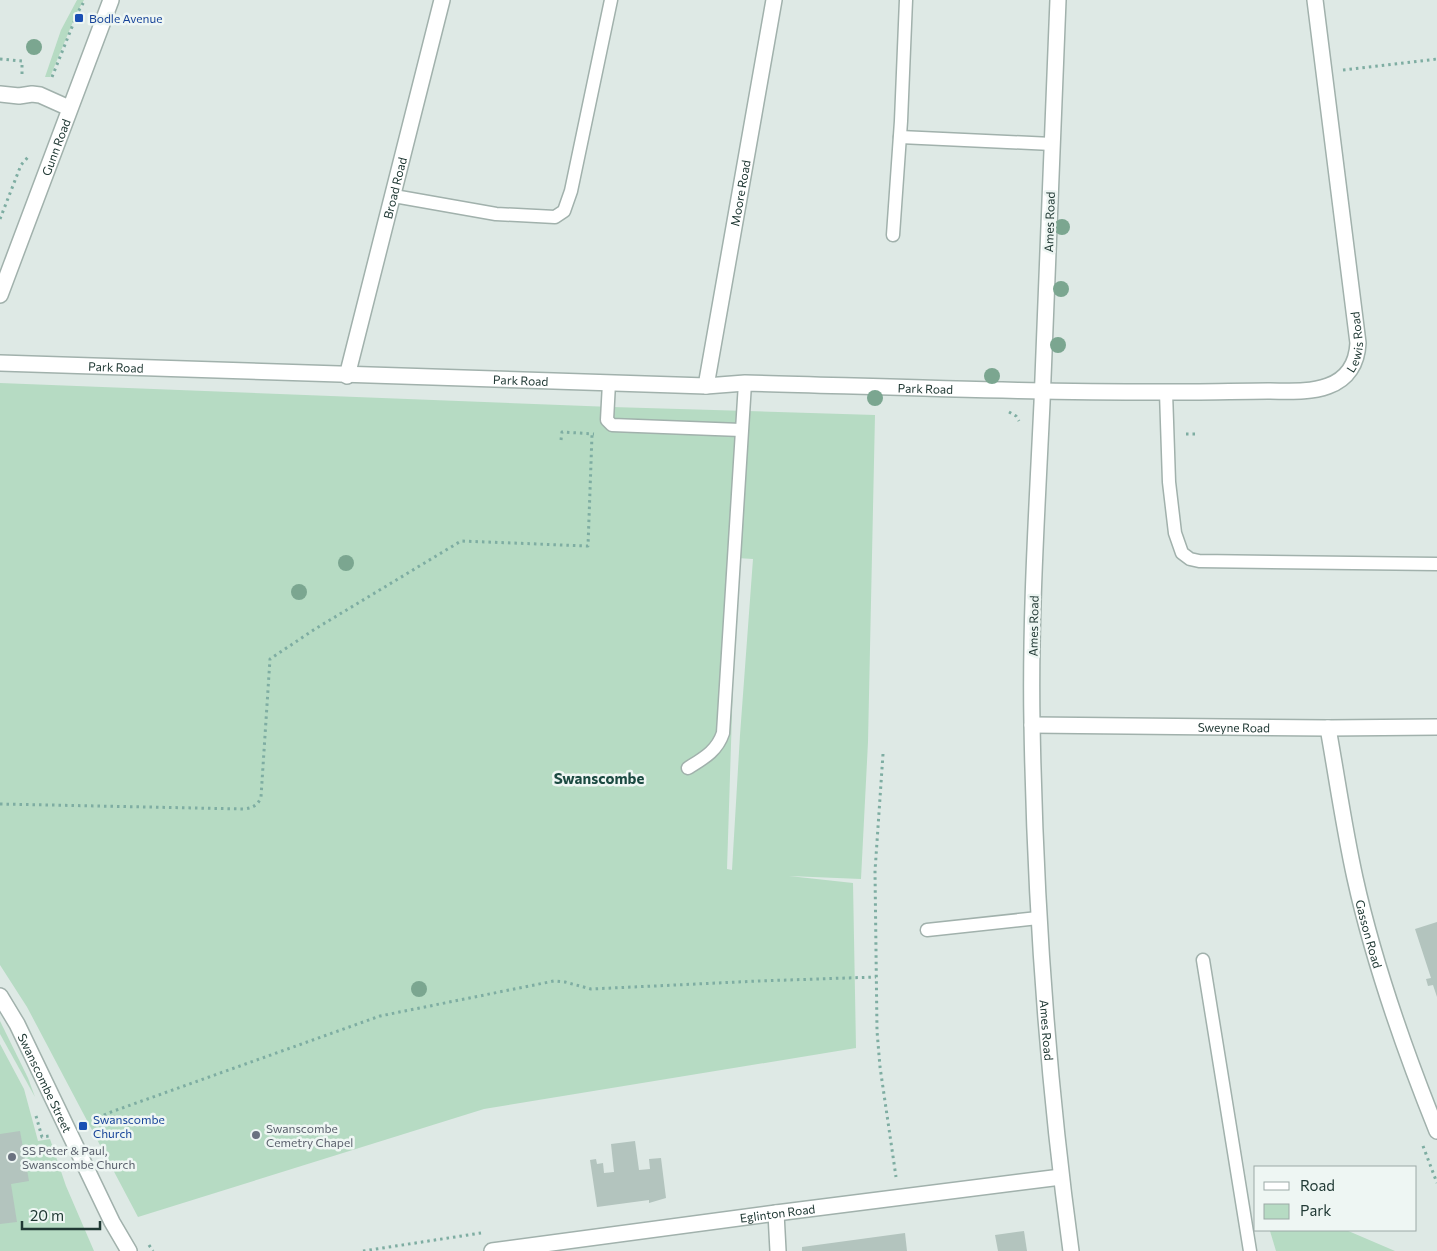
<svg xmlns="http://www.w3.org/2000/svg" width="1437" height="1251" viewBox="0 0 1437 1251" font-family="Commissioner,sans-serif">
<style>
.green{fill:#b6dbc3;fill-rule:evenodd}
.building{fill:#b3c4be}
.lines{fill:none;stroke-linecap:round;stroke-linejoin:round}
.service-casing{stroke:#a1b1ac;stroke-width:15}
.minor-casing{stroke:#a1b1ac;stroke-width:18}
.path{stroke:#7eada2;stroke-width:3;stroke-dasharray:2.5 4;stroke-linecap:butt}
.service{stroke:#fff;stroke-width:12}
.minor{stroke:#fff;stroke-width:15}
.tree{fill:#7ba690}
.transit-dot{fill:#1a4fb4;stroke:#eef6f3;stroke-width:2}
.worship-dot{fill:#6b7280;stroke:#eef6f3;stroke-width:2}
.labels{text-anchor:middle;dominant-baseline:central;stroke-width:5;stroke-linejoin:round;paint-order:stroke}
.transit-label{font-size:12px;fill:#164399;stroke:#eef6f3;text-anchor:start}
.street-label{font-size:12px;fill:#203934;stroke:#eef6f3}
.worship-label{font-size:12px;fill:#5b616d;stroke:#eef6f3;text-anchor:start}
.quarter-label{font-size:15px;font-weight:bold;fill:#1c4a42;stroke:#eef6f3}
</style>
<rect width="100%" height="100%" fill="#dee9e5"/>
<g class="green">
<polygon points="77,0 84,0 77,12 50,77 45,77 61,30"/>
<path d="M0 383 612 407 875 415 868 742 861 879 789 876 853 883 856 1048 484 1109 138 1217 27 1007 0 965ZM737 558 753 559 740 735 732 870 727 869Z"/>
<polygon points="0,1021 28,1078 35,1097 0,1034"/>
<polygon points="0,1044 24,1089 38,1141 50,1139 66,1186 94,1251 0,1251"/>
<polygon points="1278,1230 1346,1230 1395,1251 1276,1251 1270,1231"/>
</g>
<g class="building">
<polygon points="1437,922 1437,997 1433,985 1428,986 1426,979 1431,978 1415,929"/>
<polygon points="20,1131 29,1181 11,1184 17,1222 0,1224 0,1134"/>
<polygon points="635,1141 639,1170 650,1169 649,1159 661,1158 666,1198 649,1203 649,1200 597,1207 590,1160 596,1159 597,1164 603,1163 604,1173 614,1172 611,1144"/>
<polygon points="1024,1231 1027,1251 998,1251 995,1235"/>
<polygon points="905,1233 907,1251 802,1251 802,1247"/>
</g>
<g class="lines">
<defs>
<g id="service">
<polyline points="900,137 1052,144"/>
<polyline points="394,196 496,214 555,217 564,211 571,191 611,0"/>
<polyline points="893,235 901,121 906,0"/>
<polyline points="609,383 607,420 612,425 741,430"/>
<polyline points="1166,392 1169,482 1175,533 1182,553 1190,559 1199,561 1437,564"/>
<path d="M688 768C704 758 717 751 723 733L745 383"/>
<polyline points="927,930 1038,918"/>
<polyline points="1203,960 1250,1251"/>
</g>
<g id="minor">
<path id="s1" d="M1058 0C1052 134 1048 269 1042 403 1037 510 1030 617 1032 724 1035 900 1047 1076 1071 1251"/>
<polyline points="0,94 19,96 32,94 40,95 69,108"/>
<path id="s2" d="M0 295 111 0"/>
<path id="s3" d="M0 363 706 386 745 383C894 387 1043 393 1192 392 1217 392 1242 391 1268 391 1288 391 1309 393 1328 386 1348 379 1357 363 1358 343L1315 0"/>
<path id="s4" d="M347 376 442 0"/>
<path id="s5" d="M706 386 774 0"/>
<path id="s6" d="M1032 725 1328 728 1437 727"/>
<path id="s7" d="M1328 728C1337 778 1344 828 1355 878 1374 964 1404 1049 1437 1131"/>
<path id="s8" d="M0 996 17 1024 112 1222 129 1251"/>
<polyline points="776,1213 778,1251"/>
<path id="s9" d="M492 1251 776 1213 1061 1177"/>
</g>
</defs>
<use href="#service" class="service-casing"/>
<use href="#minor" class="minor-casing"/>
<g class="path">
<polyline points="0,59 22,61 22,74"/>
<polyline points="1343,70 1437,59"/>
<polyline points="52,77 78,12 85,0"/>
<polyline points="0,219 21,165 29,156"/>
<polyline points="1009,412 1016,416 1019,421"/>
<polyline points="1186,434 1198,434"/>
<polyline points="561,440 562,432 594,434"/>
<polyline points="883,754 875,871 877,1031 880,1067 896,1177"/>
<path d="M0 804 244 809C253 808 258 805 261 797L270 659 315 629 461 541 588 546 592 435"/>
<polyline points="36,1116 42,1137 49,1136"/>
<polyline points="86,1123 111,1112 380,1016 554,981 565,982 591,989 759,981 876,977"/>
<polyline points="1423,1146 1437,1183"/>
<polyline points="149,1245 153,1251"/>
<polyline points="363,1251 481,1233"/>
</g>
<use href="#service" class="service"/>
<use href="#minor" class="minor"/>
</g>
<g class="tree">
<circle cx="34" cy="47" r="8"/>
<circle cx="1062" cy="227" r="8"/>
<circle cx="1061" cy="289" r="8"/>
<circle cx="1058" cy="345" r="8"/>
<circle cx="992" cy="376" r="8"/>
<circle cx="875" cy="398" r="8"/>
<circle cx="346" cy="563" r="8"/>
<circle cx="299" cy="592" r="8"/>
<circle cx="419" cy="989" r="8"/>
</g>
<g class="transit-dot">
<rect x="74" y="13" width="10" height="10" rx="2.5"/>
<rect x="78" y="1121" width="10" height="10" rx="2.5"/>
</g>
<g class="worship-dot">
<circle cx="256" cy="1135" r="5"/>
<circle cx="12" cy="1157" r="5"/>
</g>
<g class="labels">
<g class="transit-label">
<text x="89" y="18">Bodle Avenue</text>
<text x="93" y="1119">Swanscombe<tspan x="93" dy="14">Church</tspan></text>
</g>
<g class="street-label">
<text stroke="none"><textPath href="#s2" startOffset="158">Gunn Road</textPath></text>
<text stroke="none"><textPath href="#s4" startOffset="194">Broad Road</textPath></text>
<text stroke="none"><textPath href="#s5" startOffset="196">Moore Road</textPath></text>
<text transform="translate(1049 222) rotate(-88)">Ames Road</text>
<text stroke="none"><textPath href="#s3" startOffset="1386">Lewis Road</textPath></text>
<text stroke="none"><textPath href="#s3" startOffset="116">Park Road</textPath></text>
<text stroke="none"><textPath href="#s3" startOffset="521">Park Road</textPath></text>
<text stroke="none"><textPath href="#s3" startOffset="926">Park Road</textPath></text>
<text transform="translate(1033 626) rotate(-89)">Ames Road</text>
<text stroke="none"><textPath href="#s6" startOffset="202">Sweyne Road</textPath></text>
<text stroke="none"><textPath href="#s7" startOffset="210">Gasson Road</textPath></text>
<text stroke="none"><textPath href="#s1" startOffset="1031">Ames Road</textPath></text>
<text stroke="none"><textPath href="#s8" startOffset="98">Swanscombe Street</textPath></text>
<text stroke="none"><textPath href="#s9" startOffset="288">Eglinton Road</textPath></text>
</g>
<g class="worship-label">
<text x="266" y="1128">Swanscombe<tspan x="266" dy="14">Cemetry Chapel</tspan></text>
<text x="22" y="1150">SS Peter &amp; Paul,<tspan x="22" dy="14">Swanscombe Church</tspan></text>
</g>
<g class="quarter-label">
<text x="599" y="778">Swanscombe</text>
</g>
</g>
<rect x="1254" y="1166" width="162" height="65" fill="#eef6f3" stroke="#9caaa7"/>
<rect x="1264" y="1182" width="25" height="8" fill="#ffffff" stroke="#9caaa7"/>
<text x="1300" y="1191" font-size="15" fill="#203934">Road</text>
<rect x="1264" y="1204" width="25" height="15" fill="#b6dbc3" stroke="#9caaa7"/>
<text x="1300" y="1216" font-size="15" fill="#203934">Park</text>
<path d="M22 1221v8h78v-8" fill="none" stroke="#203934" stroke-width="2.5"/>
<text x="30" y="1221" font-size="15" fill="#203934" stroke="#eef6f3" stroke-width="4" paint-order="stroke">20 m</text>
</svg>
